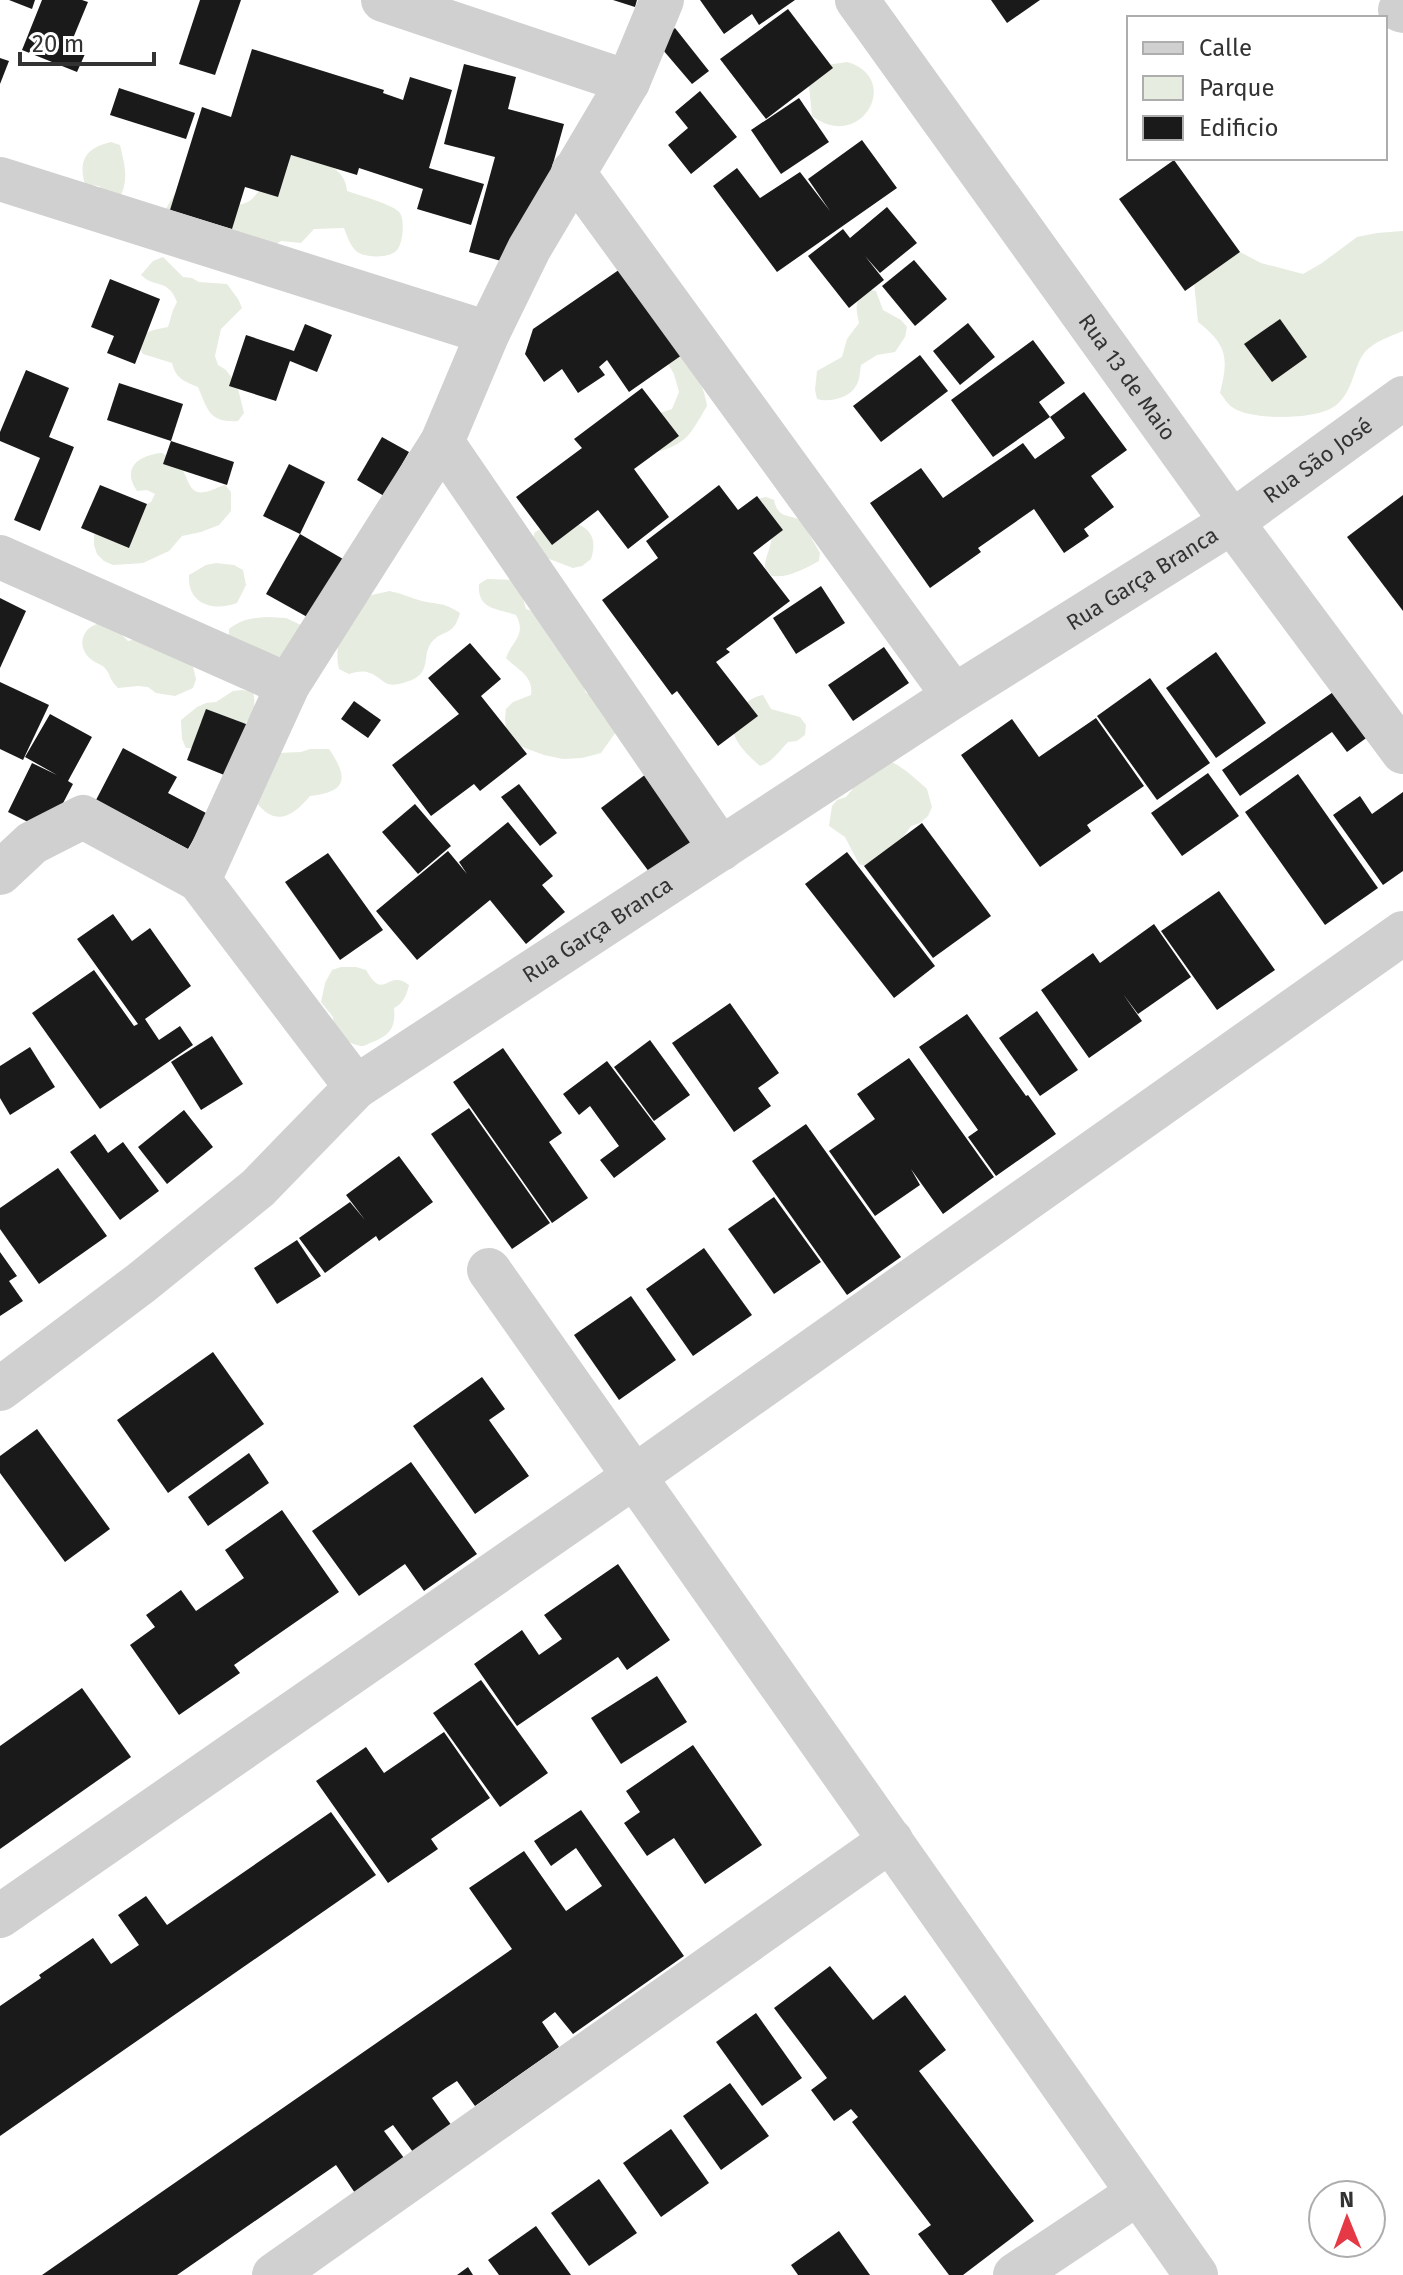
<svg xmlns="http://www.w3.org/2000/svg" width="1403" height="2275" viewBox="0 0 1403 2275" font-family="'Fira Sans',sans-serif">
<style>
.green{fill:#e6ecdf}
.building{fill:#1a1a1a}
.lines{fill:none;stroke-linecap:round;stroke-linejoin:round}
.minor{stroke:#d0d0d0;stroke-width:44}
.labels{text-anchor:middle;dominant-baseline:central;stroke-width:8;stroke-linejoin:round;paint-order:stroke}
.street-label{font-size:22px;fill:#333;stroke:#fff}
</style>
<rect width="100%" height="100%" fill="#fff"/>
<g class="green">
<path d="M847 62C903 78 861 153 812 116L809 86 827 65Z"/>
<path d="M111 142 120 145C124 162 129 178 121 195L102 190 99 186 85 184C78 160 86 148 111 142Z"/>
<path d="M282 156C290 156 301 155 309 157 326 160 347 173 347 191 358 195 395 205 400 213 405 221 403 243 397 250 389 259 364 258 356 251 350 245 347 236 344 228L314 229 301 243 281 241 273 246 164 212 174 195 181 189C199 196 236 215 253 198 264 186 273 170 282 156Z"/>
<path d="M1403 231V331C1391 336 1373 342 1365 352 1352 368 1355 390 1335 406 1317 420 1250 421 1232 407 1227 404 1224 397 1220 393 1229 357 1227 345 1198 322L1194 282 1240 252 1261 263 1303 274 1322 263 1357 237 1377 233Z"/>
<path d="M163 257 183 277 192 278 199 282 227 284 238 299 242 308 221 329 215 356 218 365 226 370 237 385 244 413 238 421C209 423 208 410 198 387 184 381 176 379 172 363L143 354 138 345C143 330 154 330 168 327L173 310 177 302C168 278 156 289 141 275L153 261Z"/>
<path d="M866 289 876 291 883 310 901 320 907 327 905 337 895 352 877 355 861 365C860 371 860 379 857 384 851 398 829 403 817 399L815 390 817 371 842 357 847 339 859 323C856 308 854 299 866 289Z"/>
<path d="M671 338C685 359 704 380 707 406 688 438 686 445 649 454L645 418 672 409 679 392 674 374 664 357Z"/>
<path d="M162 453C170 457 177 463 183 471 189 481 190 495 205 492 212 491 218 487 225 485L231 492V511L219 525 201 532 182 536 169 551 143 563 113 565 104 561 97 554 94 545V535L100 527 151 502 155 494 147 490 137 491C121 468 139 455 162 453Z"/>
<path d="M766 497 774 500C778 518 786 514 801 520L820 553 819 561C804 569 789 578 772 576L765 568C765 557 769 552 771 542 774 529 762 511 756 499Z"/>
<path d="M573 522C592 529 597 540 591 559L582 566 573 568 544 557 532 541 535 532 553 523Z"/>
<path d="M216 563 234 565 243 570 246 585 237 603C213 612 187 604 189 575L206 565Z"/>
<path d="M487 579 518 580 526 609 535 612 583 684 586 693 596 695 623 722 601 753 582 758 563 759 544 755 517 745 506 729 505 718 506 709 513 702 531 695C534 676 518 670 506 658 512 641 527 635 516 615 497 608 477 610 479 584Z"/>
<path d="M389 591C401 593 411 598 422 601 440 605 443 602 460 613 453 638 443 628 431 643 424 653 428 663 422 672 418 678 412 680 406 682 382 690 386 678 367 672 361 671 355 672 349 674L339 669C333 643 345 609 370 596 376 593 383 593 389 591Z"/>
<path d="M267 617 286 618 303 626 291 656 272 658 229 638V629C241 619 252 618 267 617Z"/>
<path d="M97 624 115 628 128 641 156 634 188 646 196 679 193 688 175 696 156 693 148 687 138 686 118 688C109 680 111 674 104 667 100 664 96 663 92 660 77 649 80 630 97 624Z"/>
<path d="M242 690 253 692C260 721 239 728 217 739 206 745 198 750 186 748L182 739 181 720 197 707 206 703 216 702 233 691Z"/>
<path d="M763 695 771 709 800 717 806 725 805 735 797 741 788 742C778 752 774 761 760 766 751 758 740 748 735 737 728 717 745 698 763 695Z"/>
<path d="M310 749H329C349 778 347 792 310 796 294 815 276 828 257 803L279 753 301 752Z"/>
<path d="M882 758C902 765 911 775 927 789L932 807 928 816 920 823 911 826 893 851 868 867 859 864 845 837 829 826 832 806 837 800 846 797 852 790 859 771Z"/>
<path d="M356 967 366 970C385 1003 386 968 409 985 407 994 403 1004 394 1008 396 1029 389 1036 370 1043 364 1046 364 1047 357 1045 349 1044 341 1035 334 1031L333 1017 321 1002 325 983 332 970 341 967Z"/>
</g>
<g class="building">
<polygon points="9,0 35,0 32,9"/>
<polygon points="42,0 82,0 88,2 69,48 85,54 77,72 22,50"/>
<polygon points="200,0 241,0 215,75 179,64"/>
<polygon points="613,0 637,0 635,7"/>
<polygon points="700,0 795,0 759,25 752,14 724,34"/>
<polygon points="991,0 1040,0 1007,23"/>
<polygon points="788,9 833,68 766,119 720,59"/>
<polygon points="675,28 709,71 692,84 657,43"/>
<polygon points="252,49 384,90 383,93 403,100 410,77 452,90 429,168 484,184 471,225 417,209 423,189 359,168 357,175 291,155 278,197 245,187 232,229 170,210 202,107 231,117"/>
<polygon points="0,58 9,61 0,84"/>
<polygon points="464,64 516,77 508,109 564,124 543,200 519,266 469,252 495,157 444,144"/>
<polygon points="119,88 195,113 186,139 110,115"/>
<polygon points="700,91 737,137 691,174 668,145 688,128 675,112"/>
<polygon points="799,98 829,142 781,174 751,130"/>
<polygon points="862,140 897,188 777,272 713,186 737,168 760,198 800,172 830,211 808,179"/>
<polygon points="1174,160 1240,252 1185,291 1119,199"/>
<polygon points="887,207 917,243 880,273 865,256 884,280 849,308 808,256 843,229 850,238"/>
<polygon points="914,260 947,299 915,326 882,286"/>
<polygon points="626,265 692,348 629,392 607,360 599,367 605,375 578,393 562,369 544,382 525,354 533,329"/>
<polygon points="110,279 160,299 135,364 107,353 114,336 91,327"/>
<polygon points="1280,319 1307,357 1272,382 1244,344"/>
<polygon points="968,323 995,357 960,385 933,351"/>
<polygon points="305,324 332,335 317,372 290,361 276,401 229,386 246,335 294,351"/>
<polygon points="1033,340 1065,383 1039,402 1050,417 1084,392 1127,450 1091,476 1114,507 1084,529 1089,536 1064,553 1034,509 978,548 981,552 930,588 870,503 921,468 943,498 1023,443 1035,459 1065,438 1050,417 993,457 951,400"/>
<polygon points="920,355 948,391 881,442 853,406"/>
<polygon points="26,370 69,388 49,437 74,447 40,531 14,520 40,458 0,441 0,432"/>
<polygon points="119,383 183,404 171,441 107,420"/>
<polygon points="642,388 679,436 634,469 669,517 628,549 598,510 552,545 516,497 582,448 574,439"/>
<polygon points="382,437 409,452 384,496 357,480"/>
<polygon points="171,441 234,462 227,485 163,464"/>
<polygon points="289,464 325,482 300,534 263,516"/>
<polygon points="100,485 147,504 129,548 81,528"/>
<polygon points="719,485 738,510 757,496 783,530 753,553 790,601 726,649 730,652 716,662 758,716 718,746 677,691 672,695 602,600 658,558 646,541"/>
<polygon points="1403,495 1403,611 1347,537"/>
<polygon points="300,534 343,559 309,618 266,594"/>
<polygon points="821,586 845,623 796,654 773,618"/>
<polygon points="0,598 26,611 0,668"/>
<polygon points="470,643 501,679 481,696 527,754 480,791 474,784 431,816 392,765 459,714 428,678"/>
<polygon points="884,647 909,683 853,721 828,685"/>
<polygon points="1216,652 1266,723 1216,758 1166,688"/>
<polygon points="1150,678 1210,763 1157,800 1097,716"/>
<polygon points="0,682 49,705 23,760 0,749"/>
<polygon points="1336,690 1369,736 1347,752 1332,732 1240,796 1222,770"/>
<polygon points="354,701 381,720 368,738 341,719"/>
<polygon points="206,709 259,729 239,781 187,760"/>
<polygon points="50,714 92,737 68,781 73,784 48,832 8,812 32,763 57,775 25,757"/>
<polygon points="1096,718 1144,786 1087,825 1091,831 1040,867 961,755 1012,719 1039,757"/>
<polygon points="123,748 177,777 168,793 208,814 188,849 96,800"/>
<polygon points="650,771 705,845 656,881 601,808"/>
<polygon points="1208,773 1239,816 1182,856 1151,813"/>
<polygon points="1298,774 1378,888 1325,925 1245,812"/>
<polygon points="519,784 557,833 540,846 501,797"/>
<polygon points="1403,792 1403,871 1383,885 1333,815 1360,796 1372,814"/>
<polygon points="415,804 451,846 418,874 382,832"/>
<polygon points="508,822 553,876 542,885 565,912 526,944 490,900 417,960 376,911 448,851 467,874 459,862"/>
<polygon points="922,823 991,916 933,958 864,866"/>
<polygon points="847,852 935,966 894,998 805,884"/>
<polygon points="328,853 383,930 340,960 285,882"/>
<polygon points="1219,891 1275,970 1217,1010 1161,931"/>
<polygon points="113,914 132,941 150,928 191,986 145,1019 159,1040 180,1026 193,1045 100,1109 32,1013 94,970 134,1026 138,1024 77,939"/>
<polygon points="1154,924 1191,977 1138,1014 1123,994 1142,1021 1089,1058 1041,990 1093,953 1100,963"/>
<polygon points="730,1003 779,1073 758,1088 771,1106 734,1132 672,1043"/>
<polygon points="1037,1011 1078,1070 1040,1096 999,1038"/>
<polygon points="967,1014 1026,1096 1028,1095 1056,1134 996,1176 968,1137 978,1130 919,1047"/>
<polygon points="212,1036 243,1084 201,1110 171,1062"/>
<polygon points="650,1040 690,1095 654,1121 614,1067"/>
<polygon points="30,1047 55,1087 10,1115 0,1098 0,1066"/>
<polygon points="503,1048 562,1133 549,1142 588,1198 552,1223 453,1082"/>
<polygon points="909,1058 994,1177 943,1214 911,1169 920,1185 875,1216 829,1151 875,1119 857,1094"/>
<polygon points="607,1061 666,1139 614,1178 600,1160 619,1146 590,1106 579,1115 563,1094"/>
<polygon points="469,1108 550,1223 512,1249 431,1134"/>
<polygon points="184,1110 213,1147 167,1184 138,1147"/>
<polygon points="806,1124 901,1257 847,1295 752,1161"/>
<polygon points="95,1134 108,1153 123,1142 159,1191 120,1220 70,1152"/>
<polygon points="399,1156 433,1202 379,1241 376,1236 325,1273 299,1238 350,1202 365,1220 346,1195"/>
<polygon points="58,1168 107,1236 39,1284 0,1229 0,1208"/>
<polygon points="774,1197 821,1262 774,1294 728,1229"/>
<polygon points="297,1240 321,1276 277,1304 254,1268"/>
<polygon points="704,1248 752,1315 693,1356 646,1289"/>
<polygon points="0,1252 17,1276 9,1281 23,1301 0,1316"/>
<polygon points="631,1296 676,1360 619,1400 574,1335"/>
<polygon points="213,1352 264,1424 168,1493 117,1420"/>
<polygon points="482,1377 505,1409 489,1420 529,1476 475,1514 413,1426"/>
<polygon points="37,1429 110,1529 65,1562 0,1473 0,1456"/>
<polygon points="249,1453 269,1483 208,1526 188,1497"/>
<polygon points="411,1462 477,1554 424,1591 405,1564 359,1596 312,1531"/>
<polygon points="282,1510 339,1592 234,1665 240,1673 179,1715 130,1645 155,1627 146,1615 181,1590 196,1611 244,1578 225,1550"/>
<polygon points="618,1564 670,1640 627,1670 618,1657 517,1726 474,1664 522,1630 539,1655 562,1639 544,1615"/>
<polygon points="657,1676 687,1722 621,1764 591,1718"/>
<polygon points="481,1680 548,1773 500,1807 433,1713"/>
<polygon points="82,1688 131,1757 0,1849 0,1746"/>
<polygon points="444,1732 490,1798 431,1839 438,1849 388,1883 316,1781 366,1747 384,1773"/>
<polygon points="693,1745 762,1845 705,1884 674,1838 647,1856 624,1823 640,1812 626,1791"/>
<polygon points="581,1810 684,1956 573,2034 555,2012 542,2022 559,2047 475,2106 457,2081 446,2088 432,2098 452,2126 413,2152 393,2125 384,2131 404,2158 355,2193 336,2165 177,2275 42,2275 512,1949 469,1888 524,1851 566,1911 602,1886 576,1848 551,1866 534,1841"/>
<polygon points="331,1812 376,1875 0,2136 0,2006 41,1978 39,1975 93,1938 111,1964 139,1945 118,1915 146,1896 167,1925"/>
<polygon points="830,1966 873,2020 905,1995 946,2050 919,2071 1034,2221 963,2275 949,2275 918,2234 931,2225 852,2122 858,2117 851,2109 834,2121 811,2090 827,2078 774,2008"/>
<polygon points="756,2013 802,2078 762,2106 716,2042"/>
<polygon points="730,2083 769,2136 721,2170 683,2116"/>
<polygon points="671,2129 709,2183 661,2217 623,2163"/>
<polygon points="599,2179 637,2233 589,2266 551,2213"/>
<polygon points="536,2226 571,2275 499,2275 488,2260"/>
<polygon points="839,2231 870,2275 798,2275 791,2265"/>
<polygon points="468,2267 473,2275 457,2275"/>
</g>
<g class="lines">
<g class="minor">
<polyline points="383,0 628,82"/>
<path id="s1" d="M857 0 1232 522 1403 752"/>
<polyline points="1400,10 1403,11"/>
<polyline points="573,172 954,696"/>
<polyline points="0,179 488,333"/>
<polyline points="442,442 721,849"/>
<polyline points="0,557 288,685"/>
<polyline points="0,873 32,843 83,817 199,880"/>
<polyline points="356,1087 199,880 288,685 442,442 488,333 529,249 628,82 662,0"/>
<polyline points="489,1270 1196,2275"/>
<path id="s2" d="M0 1389 141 1283 258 1188 356 1087 954 696 1232 522 1403 398"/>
<polyline points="0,1916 635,1476 1403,933"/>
<polyline points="274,2275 891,1840"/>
<polyline points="1015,2275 1138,2193"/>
</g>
</g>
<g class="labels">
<g class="street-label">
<text stroke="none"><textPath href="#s1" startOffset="464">Rua 13 de Maio</textPath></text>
<text stroke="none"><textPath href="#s2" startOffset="1616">Rua São José</textPath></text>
<text stroke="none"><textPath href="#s2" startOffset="1404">Rua Garça Branca</textPath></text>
<text stroke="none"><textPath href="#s2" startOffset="756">Rua Garça Branca</textPath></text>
</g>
</g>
<rect x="1127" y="16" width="260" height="144" fill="#ffffff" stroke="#adadad" stroke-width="2"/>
<rect x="1143" y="42" width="40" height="12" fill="#d0d0d0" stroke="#adadad" stroke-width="2"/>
<text x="1199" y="56" font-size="24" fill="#333333">Calle</text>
<rect x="1143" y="76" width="40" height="24" fill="#e6ecdf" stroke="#adadad" stroke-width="2"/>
<text x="1199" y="96" font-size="24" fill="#333333">Parque</text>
<rect x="1143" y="116" width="40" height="24" fill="#1a1a1a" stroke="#adadad" stroke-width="2"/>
<text x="1199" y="136" font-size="24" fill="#333333">Edificio</text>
<g transform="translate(1347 2219) rotate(359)"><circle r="38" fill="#ffffff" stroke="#adadad" stroke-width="2"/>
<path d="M0-6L14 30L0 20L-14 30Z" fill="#e63946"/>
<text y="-12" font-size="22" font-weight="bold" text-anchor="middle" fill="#333333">N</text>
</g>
<path d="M20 52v12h134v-12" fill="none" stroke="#333333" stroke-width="4"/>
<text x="32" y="52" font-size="24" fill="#333333" stroke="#ffffff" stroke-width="6" paint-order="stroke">20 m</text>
</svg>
